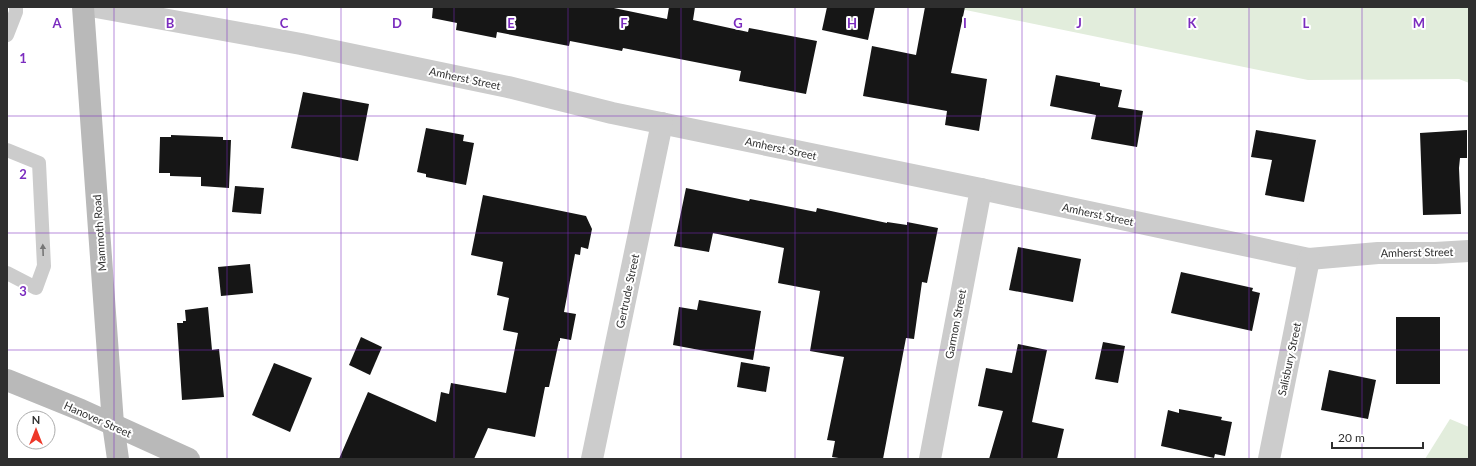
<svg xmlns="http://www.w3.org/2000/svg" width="1476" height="466" viewBox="0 0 1476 466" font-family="Lato,sans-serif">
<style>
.green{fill:#e2eddc}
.building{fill:#161616}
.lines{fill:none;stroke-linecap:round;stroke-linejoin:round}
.lane{stroke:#ccc;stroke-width:14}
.street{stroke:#ccc;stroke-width:22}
.secondary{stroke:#b9b9b9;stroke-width:22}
.oneway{fill:#767676}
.grid{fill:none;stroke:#7b2cbf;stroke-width:1;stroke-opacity:0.55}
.labels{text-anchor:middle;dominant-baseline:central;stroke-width:4;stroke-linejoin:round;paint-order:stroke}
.street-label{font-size:11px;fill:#2f2f2f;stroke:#fff}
.grid-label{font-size:13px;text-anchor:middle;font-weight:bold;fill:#7b2cbf;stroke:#fff;stroke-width:4;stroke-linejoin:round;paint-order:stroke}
</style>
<rect width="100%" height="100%" fill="#fff"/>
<g class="green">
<polygon points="951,7 1469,7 1469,83 1459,79 1308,80"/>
<polygon points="1450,419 1469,427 1469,459 1425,459"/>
</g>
<g class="building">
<polygon points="433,7 609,7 667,19 669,7 695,7 693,20 748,32 749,28 817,41 806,94 739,81 741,71 623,48 622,51 570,41 569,46 497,32 496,38 456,30 457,23 432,18"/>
<polygon points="827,7 875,7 868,40 822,30"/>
<polygon points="925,7 965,7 951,73 987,79 979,131 945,125 947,111 863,96 872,46 916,55"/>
<polygon points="1056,75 1100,83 1100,86 1122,90 1118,107 1143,111 1137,147 1091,139 1096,115 1050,106"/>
<polygon points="303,92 369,104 358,161 291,148"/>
<polygon points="426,128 464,135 463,141 474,143 466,185 426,177 426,174 417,172"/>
<polygon points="1256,130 1316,140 1304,202 1265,195 1272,160 1251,157"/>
<polygon points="1467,130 1467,158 1460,158 1459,168 1461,214 1423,215 1420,133"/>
<polygon points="171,135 223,137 223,140 231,140 229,188 201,186 201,177 170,176 170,173 159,173 160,137 171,137"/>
<polygon points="235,186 264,188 261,214 232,212"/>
<polygon points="686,188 749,201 750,199 816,212 817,208 887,223 887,222 907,225 907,222 938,228 927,283 922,282 914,339 906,338 883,459 845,459 832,457 835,441 827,440 844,357 810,351 820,291 778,283 784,248 713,233 709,252 674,246"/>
<polygon points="483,195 586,216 592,229 588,249 581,247 580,255 575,254 564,312 576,314 571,340 560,338 560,341 559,341 549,387 545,387 535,437 488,428 474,459 339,459 368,392 436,422 441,392 449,394 451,383 506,393 518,333 503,330 509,298 497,295 503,262 471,255"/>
<polygon points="1018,247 1081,259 1073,302 1009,290"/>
<polygon points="250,264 253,293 221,296 218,267"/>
<polygon points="1181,272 1253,288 1252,291 1260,293 1252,331 1171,313"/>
<polygon points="699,300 761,311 753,360 673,345 679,307 697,310"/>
<polygon points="208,307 212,350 219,349 224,397 182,400 177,323 183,323 183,321 186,321 185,310"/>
<rect x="1396" y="317" width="44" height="67"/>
<polygon points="361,337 382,347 370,375 349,365"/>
<polygon points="1103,342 1125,346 1118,383 1095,379"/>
<polygon points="1018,344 1047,350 1032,422 1064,429 1057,459 989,459 1003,411 978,406 986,368 1012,373"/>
<polygon points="741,362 770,367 766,392 737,387"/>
<polygon points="274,363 312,378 290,432 252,415"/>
<polygon points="1329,370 1376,380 1368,419 1321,410"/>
<polygon points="1179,409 1222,417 1221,420 1232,422 1225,456 1215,454 1214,458 1161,446 1168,410 1179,413"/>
</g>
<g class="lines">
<g class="lane">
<polyline points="7,35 16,12 16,7"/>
<polyline points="7,150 39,163 44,266 36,288 7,273"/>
</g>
<g class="street">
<polyline points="96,7 301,44 508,87 612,113 981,189 1309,259 1378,253 1435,253 1469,251"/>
<polyline points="592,459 662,123"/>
<polyline points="930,459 981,189"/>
<polyline points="1269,459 1309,259"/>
</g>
<g class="secondary">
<polyline points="83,7 113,424 118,459"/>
<polyline points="7,380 81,410 189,459"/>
</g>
</g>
<defs><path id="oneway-solid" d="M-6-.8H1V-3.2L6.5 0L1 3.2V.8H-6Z"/></defs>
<use class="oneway" href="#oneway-solid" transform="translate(43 250) rotate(-92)"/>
<path class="grid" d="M114 7V459M227 7V459M341 7V459M454 7V459M568 7V459M681 7V459M795 7V459M908 7V459M1022 7V459M1135 7V459M1249 7V459M1362 7V459M7 116H1469M7 233H1469M7 350H1469"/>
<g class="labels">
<g class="street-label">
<text transform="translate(465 78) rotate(12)">Amherst Street</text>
<text transform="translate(781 148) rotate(12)">Amherst Street</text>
<text transform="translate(1098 214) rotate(12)">Amherst Street</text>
<text transform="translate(99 233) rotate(-94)">Mammoth Road</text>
<text transform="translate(1417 252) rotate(-1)">Amherst Street</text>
<text transform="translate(627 291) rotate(-78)">Gertrude Street</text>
<text transform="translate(955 324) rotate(-79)">Garmon Street</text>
<text transform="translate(1289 359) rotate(-78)">Salisbury Street</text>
<text transform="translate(98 419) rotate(24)">Hanover Street</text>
</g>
</g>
<g class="grid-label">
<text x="57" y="28">A</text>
<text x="170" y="28">B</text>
<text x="284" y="28">C</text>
<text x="397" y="28">D</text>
<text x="511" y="28">E</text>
<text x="624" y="28">F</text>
<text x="738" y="28">G</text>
<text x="852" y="28">H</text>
<text x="965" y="28">I</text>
<text x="1079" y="28">J</text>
<text x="1192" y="28">K</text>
<text x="1306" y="28">L</text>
<text x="1419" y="28">M</text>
<text x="23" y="63">1</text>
<text x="23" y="179">2</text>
<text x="23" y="296">3</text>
</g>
<rect width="1476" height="466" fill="none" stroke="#2f2f2f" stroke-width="16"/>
<g transform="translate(36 430)"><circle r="19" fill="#ffffff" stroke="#acacac"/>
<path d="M0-3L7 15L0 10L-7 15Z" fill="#ee3829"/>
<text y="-6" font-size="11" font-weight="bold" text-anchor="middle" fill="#2f2f2f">N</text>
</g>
<path d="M1332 442v6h91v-6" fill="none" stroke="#2f2f2f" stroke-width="2"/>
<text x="1338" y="442" font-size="12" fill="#2f2f2f" stroke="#ffffff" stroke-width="3" paint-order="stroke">20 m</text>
</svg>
